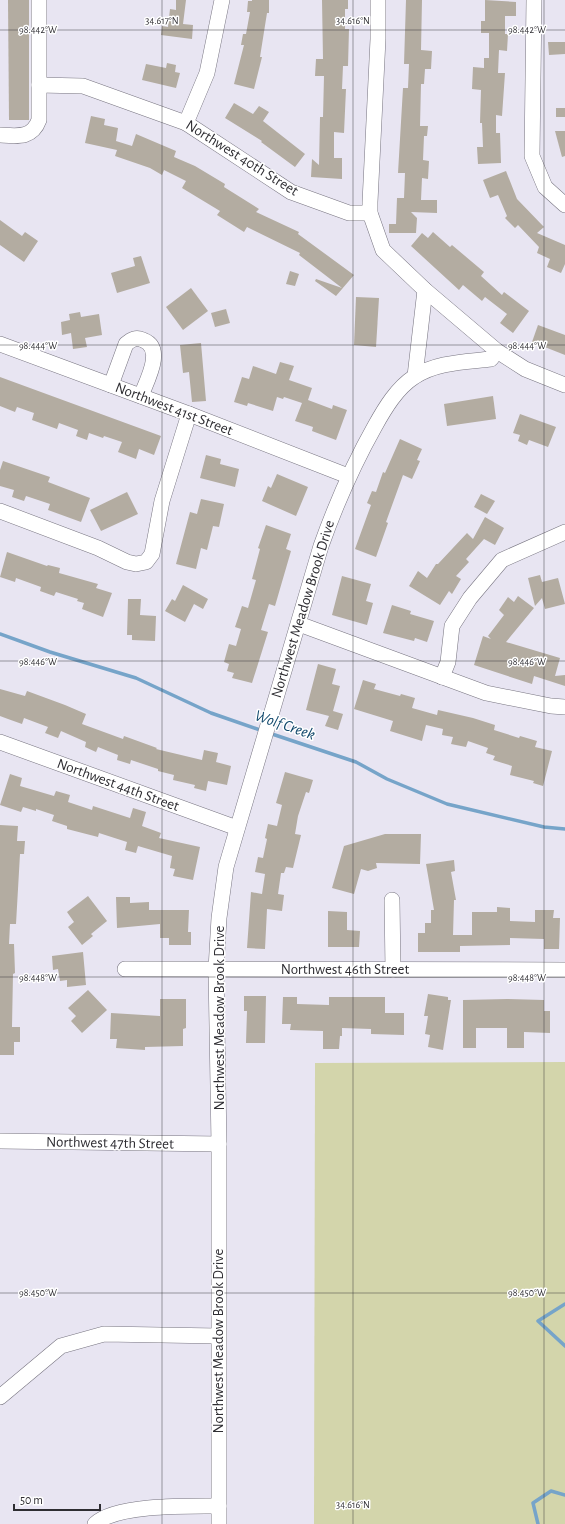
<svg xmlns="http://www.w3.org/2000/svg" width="565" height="1524" viewBox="0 0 565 1524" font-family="'Alegreya Sans',sans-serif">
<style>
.green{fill:#d3d5ab}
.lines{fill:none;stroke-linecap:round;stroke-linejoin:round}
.stream{stroke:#76a4c9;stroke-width:3.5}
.building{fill:#b3aca1}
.minor-casing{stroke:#787581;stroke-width:16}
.minor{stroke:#fff;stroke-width:15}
.ticks{fill:none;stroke:#2e2d32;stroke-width:1;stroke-opacity:0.45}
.labels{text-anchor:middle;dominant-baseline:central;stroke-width:3;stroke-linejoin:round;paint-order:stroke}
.street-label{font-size:15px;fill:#2e2d32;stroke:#fff}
.water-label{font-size:16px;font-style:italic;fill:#0e466a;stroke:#fff}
.ticks-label{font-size:10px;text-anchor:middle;fill:#2e2d32;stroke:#fff;stroke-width:3;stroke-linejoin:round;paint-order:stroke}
</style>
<rect width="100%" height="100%" fill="#e8e5f2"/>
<polygon class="green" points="565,1062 565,1524 314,1524 315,1063"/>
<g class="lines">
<g class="stream">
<polyline points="0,634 50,652 136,678 211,713 263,731"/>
<polyline points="269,733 356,762 387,779 447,804 544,827 565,829"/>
<polyline points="565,1304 538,1321 565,1346"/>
<polyline points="538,1524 533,1503 551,1491 565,1495"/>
</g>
</g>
<g class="building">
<polygon points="8,0 29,0 29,120 9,120"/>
<polygon points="176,0 186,0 183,24 193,25 192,39 161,35 162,26 168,27 170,9 176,10"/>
<polygon points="252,0 269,0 269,13 267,13 260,57 262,57 254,89 234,84 244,45 241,45 243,34 246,34 250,12 247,12 248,1 252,1"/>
<polygon points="322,0 348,0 348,9 345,9 345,29 349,29 348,66 343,66 342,89 346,89 344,133 334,132 334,158 342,158 342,179 311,177 312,159 319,165 320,117 323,117 324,76 315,76 316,59 323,59"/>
<polygon points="406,0 422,0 421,50 432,51 431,69 425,69 424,84 421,84 420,126 428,126 427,136 424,136 423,160 429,161 428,179 422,178 421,200 437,200 437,213 411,212 417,218 416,233 389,233 389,224 396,224 397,198 404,198 405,173 398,173 403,88 408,88 409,64 404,64"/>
<polygon points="485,0 516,2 516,16 505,16 505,34 508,34 507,51 499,50 498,73 505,73 502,116 496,115 496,133 500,133 501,163 478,164 477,147 483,147 482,123 480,123 481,90 472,89 473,67 484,68 484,58 489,58 489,33 481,33 481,21 485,21"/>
<polygon points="548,42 565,42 565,54 549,55"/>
<polygon points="167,63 176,65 175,72 180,73 176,88 142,80 146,64 166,68"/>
<polygon points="234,103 253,114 259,106 269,112 263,121 305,154 295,167 261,142 262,141 225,118"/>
<rect x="556" y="108" width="9" height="9"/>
<polygon points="91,116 105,119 104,125 118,128 116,141 132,146 136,134 176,151 174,157 195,166 225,184 224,187 259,209 256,212 299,232 298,234 354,275 336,296 315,281 316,279 342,288 299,255 300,253 247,227 244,232 217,215 220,211 182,188 186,181 164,170 162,175 150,168 115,156 117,150 85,143"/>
<polygon points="555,131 565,131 565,156 562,157"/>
<polygon points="506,171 517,199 544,227 537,233 565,245 565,264 561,273 547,267 550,259 537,253 539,247 518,225 515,228 505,218 507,216 498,195 490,198 483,180"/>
<polygon points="0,220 22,236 25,232 38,241 24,262 0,245"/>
<polygon points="433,232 450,247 452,245 484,272 481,276 502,295 504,292 529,311 513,333 500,323 507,314 485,297 482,301 463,285 459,290 411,246 422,233 428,238"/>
<polygon points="141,256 150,283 117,293 111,273 135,266 133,258"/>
<polygon points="290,271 299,274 295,286 286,284"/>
<polygon points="191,288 208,311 183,330 166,307"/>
<polygon points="356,297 379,298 376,347 354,345"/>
<polygon points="226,309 230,323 215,327 211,313"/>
<polygon points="80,312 81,317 99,314 102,335 85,338 87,347 73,349 71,333 62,335 61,322 70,320 69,314"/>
<polygon points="538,325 565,335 565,355 532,342"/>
<polygon points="201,343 206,401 192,402 189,372 183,373 180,345"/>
<polygon points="280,362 294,366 289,380 312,388 308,400 332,409 333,405 347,410 336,440 312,431 313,427 295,421 302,403 284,397 283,399 277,397 273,411 248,403 247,406 234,402 242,377 249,379 253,366 276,374"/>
<polygon points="0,377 161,436 154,455 139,449 136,459 118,452 122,442 104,436 103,438 89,433 87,440 76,436 78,430 59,423 57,429 32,420 34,413 17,407 15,412 0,406"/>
<polygon points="493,396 496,419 447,426 444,404"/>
<polygon points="520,414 556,427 548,447 529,440 527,445 518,441 520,435 513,433"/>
<polygon points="400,439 422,449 417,460 420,461 412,479 403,475 386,522 388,523 376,557 355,549 371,505 367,503 372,491 376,492 383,472 385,473"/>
<polygon points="206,455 221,459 220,464 239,469 235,487 200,478"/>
<polygon points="3,461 50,477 48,482 90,498 81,522 48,510 50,504 26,496 24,501 12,497 14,490 0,486 0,470"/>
<polygon points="277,474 308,487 296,516 262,501 268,486 271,488"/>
<polygon points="127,492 138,514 101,531 90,510"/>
<polygon points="481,494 495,501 487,514 474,507"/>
<polygon points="201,499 224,504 219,527 213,526 207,550 201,548 196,569 176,564 190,512 197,514"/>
<polygon points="485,517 504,528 495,545 484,539 466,559 469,562 456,576 461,579 452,594 449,591 440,605 409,586 418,571 427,578 436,564 438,564 467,533 473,539"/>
<polygon points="266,525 291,534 286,549 291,551 275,606 269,604 261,630 268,632 252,683 232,678 234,673 227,671 229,664 224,662 229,644 236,646 241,629 235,627 242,606 248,608 256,580 252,579 260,549 258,548"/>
<polygon points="7,552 47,566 48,565 60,568 59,573 98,584 96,588 112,593 103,617 82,609 84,603 77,601 78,599 56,592 54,596 40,591 41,587 16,578 15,582 0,577"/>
<polygon points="540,575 542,582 558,578 565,604 545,609 542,598 535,606 528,578"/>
<polygon points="342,576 371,584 366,601 373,603 367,625 332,615"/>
<polygon points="183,585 208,599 203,609 194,604 185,622 165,611 172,599 175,601"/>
<polygon points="518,596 534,608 506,642 560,658 555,676 565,675 565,686 534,676 532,684 474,665 483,636 491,639 488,636 504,615 499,610 508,597 514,602"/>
<polygon points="128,599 141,599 140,615 156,616 155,641 132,640 132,635 127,635"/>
<polygon points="392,605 411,611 410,614 434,621 427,642 415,638 414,641 383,633"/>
<polygon points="318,664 336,669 332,684 340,686 333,711 343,714 338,730 325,726 329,716 306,710"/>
<polygon points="363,680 376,684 374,689 400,696 401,694 415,698 412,708 437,715 438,710 473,718 495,725 494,730 519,738 520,736 537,741 535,747 552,751 543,786 533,783 534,781 510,775 512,766 493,760 495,756 486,753 488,748 468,741 466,747 451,744 453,737 442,735 443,729 426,725 422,741 390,731 393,721 354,709"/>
<polygon points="0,689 25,696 27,691 65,705 86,714 82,724 123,739 124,736 157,748 156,749 202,760 204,750 218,753 216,762 231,766 227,785 208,781 206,791 194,788 195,785 173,780 174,775 158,771 158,769 131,760 130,764 117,760 118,755 98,747 96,752 85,747 86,742 61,731 58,738 45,733 48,727 24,718 22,724 8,719 0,716"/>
<polygon points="285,772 313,780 309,793 306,792 298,816 295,834 301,835 293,868 286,867 284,873 281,873 278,894 284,895 282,911 267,909 265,949 247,948 251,892 262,894 265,874 255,872 258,857 263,858 267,839 265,838 268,824 277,826 282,805 276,803"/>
<polygon points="10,774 22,778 20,786 54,796 56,791 70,795 68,802 92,810 93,806 130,818 133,808 146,812 142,826 161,833 159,838 200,847 193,880 173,876 175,869 170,868 172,856 138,846 136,853 125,850 127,842 99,833 98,837 67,829 67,826 52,821 54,815 36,809 36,811 23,807 21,812 0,805"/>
<polygon points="0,825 18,826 17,841 25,841 24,854 20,854 16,924 10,924 9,944 14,944 15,973 13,974 12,1027 20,1027 20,1042 14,1042 14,1055 0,1055"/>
<polygon points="385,834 421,834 420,864 376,863 377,868 368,871 361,869 354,894 332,888 344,846"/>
<polygon points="454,860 455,871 451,872 456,900 454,900 453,935 472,935 472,912 497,912 497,907 510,908 510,921 535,922 535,910 554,910 553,918 560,918 559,949 544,949 544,939 510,938 510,945 460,946 460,952 418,952 418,933 425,933 425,923 431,923 431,910 434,910 426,864"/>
<polygon points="88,896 107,921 91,934 93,936 82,945 68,927 74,922 67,912"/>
<polygon points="116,897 130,897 130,903 149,902 149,910 189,910 188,932 191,932 191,945 169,945 169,938 160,938 160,924 117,928"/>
<polygon points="328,911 347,912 347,930 360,931 359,947 328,947"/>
<polygon points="83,952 86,985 67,987 67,980 60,981 58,969 53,970 52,956"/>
<polygon points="88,990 107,1010 82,1033 71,1021 76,1016 68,1008"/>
<polygon points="428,994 448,997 448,1000 451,1000 443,1050 428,1047 430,1035 425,1034 428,1016 424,1016"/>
<polygon points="244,996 266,996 265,1043 246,1043 247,1011 244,1011"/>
<polygon points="283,997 297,997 297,1004 329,1005 329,997 385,997 385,1013 404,1013 404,1035 371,1034 371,1029 342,1028 342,1036 340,1036 339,1049 323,1049 323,1031 290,1030 291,1024 282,1024"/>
<polygon points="160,999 186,999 186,1028 183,1029 183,1046 145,1047 145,1050 116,1048 117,1039 110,1039 111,1013 160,1016"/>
<polygon points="507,999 544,1000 544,1011 550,1011 550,1033 524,1032 524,1048 507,1048 507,1028 476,1028 476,1048 463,1048 463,1000"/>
</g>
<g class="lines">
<defs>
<g id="minor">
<polyline points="378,0 378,39 370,202 370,213 383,250 425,290 497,351 525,369 565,385"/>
<polyline points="534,0 532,156 545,187 565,205"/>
<polyline points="39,85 83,86 186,123 291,192 349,213 370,213"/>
<polyline points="186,123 207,73 222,0"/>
<path d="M0 135C17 136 32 139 39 120V0"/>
<polyline points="0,344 189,414 348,476"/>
<polyline points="415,376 425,290"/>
<path d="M111 385 126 344C132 339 136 337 143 340 165 348 147 380 141 396"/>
<polyline points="0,511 98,548 127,562 136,564 146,562 152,554 162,501 189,414"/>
<polyline points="299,624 486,693 551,706 565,707"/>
<polyline points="442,677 448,662 452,626 470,598 502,560 565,532"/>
<polyline points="0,742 237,828"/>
<polyline points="392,900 393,970"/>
<polyline points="125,969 565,970"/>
<polyline points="0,1141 219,1144"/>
<polyline points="0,1397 61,1346 104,1334 218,1336"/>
<path d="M95 1524C116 1504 190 1506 219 1506"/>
<path d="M219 1524V1144L216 969 219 918 226 867 321 546C336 504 353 465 375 426 385 408 397 388 414 377 436 362 466 362 491 359L497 351"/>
</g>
</defs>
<use href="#minor" class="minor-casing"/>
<use href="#minor" class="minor"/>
</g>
<path class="ticks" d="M162 0V1524M353 0V1524M544 0V1524M0 30H565M0 345H565M0 661H565M0 977H565M0 1293H565"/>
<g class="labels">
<g class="street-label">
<text transform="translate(242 158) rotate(32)">Northwest 40th Street</text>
<text transform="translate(174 409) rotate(21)">Northwest 41st Street</text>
<text transform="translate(303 609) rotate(-73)">Northwest Meadow Brook Drive</text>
<text transform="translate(118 785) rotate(20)">Northwest 44th Street</text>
<text x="345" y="969">Northwest 46th Street</text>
<text transform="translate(219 1018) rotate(-90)">Northwest Meadow Brook Drive</text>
<text transform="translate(110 1143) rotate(1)">Northwest 47th Street</text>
<text transform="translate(218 1341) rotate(-90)">Northwest Meadow Brook Drive</text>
</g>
<g class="water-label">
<text transform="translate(285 725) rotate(19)">Wolf Creek</text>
</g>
</g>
<g class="ticks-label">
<text x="162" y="24">34.617°N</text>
<text x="353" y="24">34.616°N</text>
<text x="527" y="33">98.442°W</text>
<text x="38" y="33">98.442°W</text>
<text x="527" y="349">98.444°W</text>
<text x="38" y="349">98.444°W</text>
<text x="527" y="665">98.446°W</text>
<text x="38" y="665">98.446°W</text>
<text x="527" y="981">98.448°W</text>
<text x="38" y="981">98.448°W</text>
<text x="527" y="1296">98.450°W</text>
<text x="38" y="1296">98.450°W</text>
<text x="353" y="1508">34.616°N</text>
</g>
<path d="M14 1504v6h86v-6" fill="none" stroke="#2e2d32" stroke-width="2"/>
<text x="20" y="1504" font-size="12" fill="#2e2d32" stroke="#ffffff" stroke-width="3" paint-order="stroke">50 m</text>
</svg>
